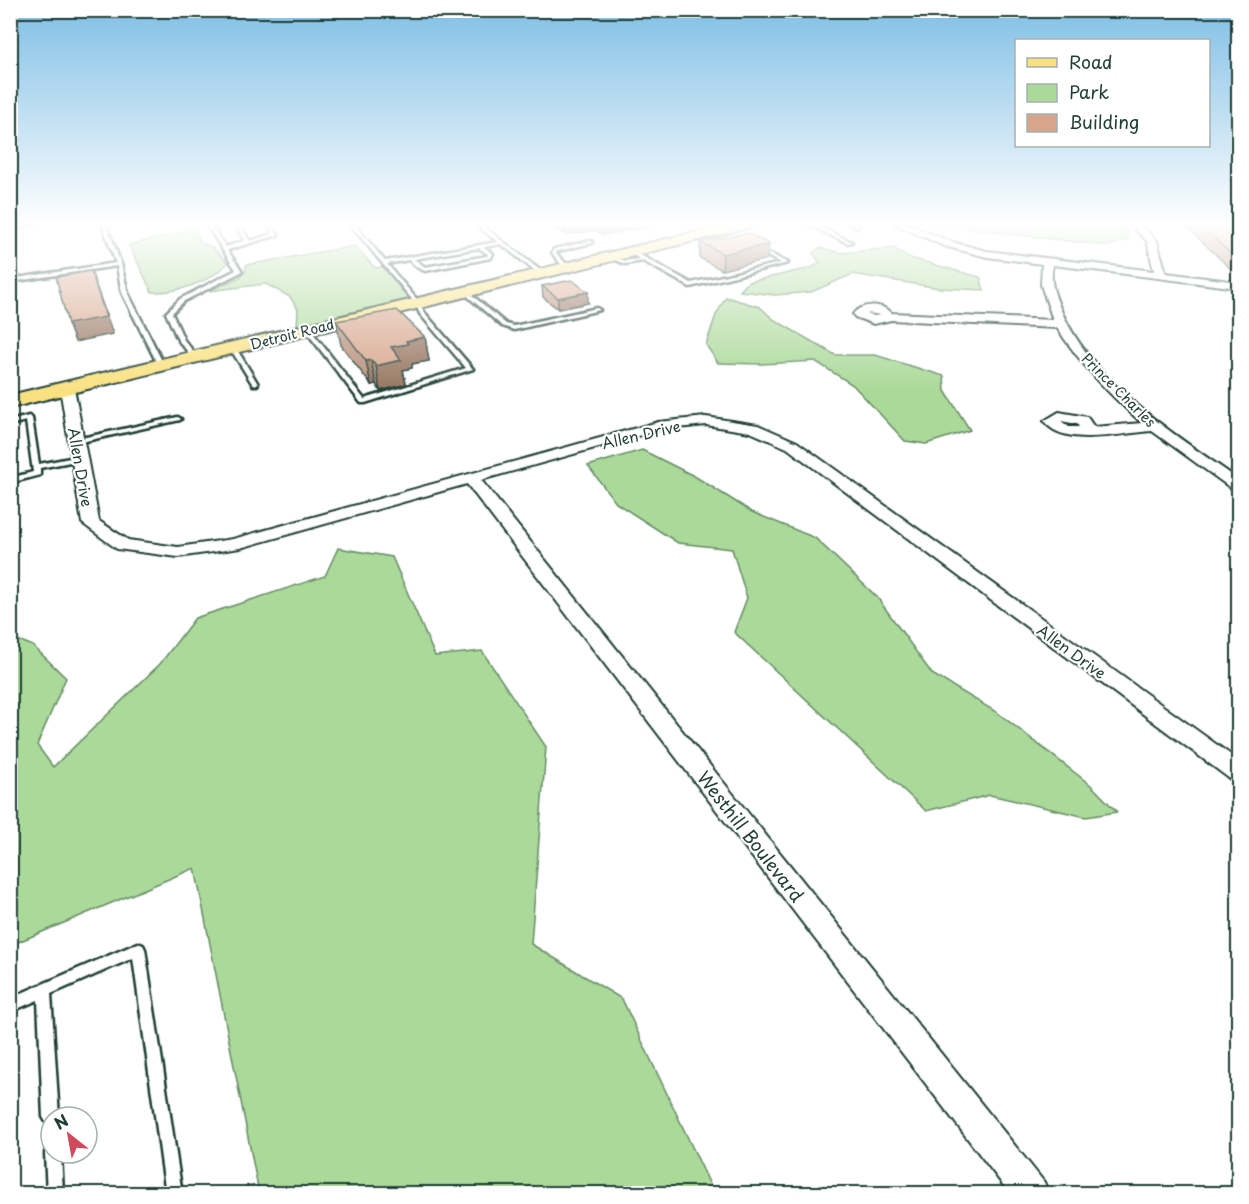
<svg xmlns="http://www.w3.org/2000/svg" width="1249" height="1204" viewBox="0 0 1249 1204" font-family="'Playpen Sans',sans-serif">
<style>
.green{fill:#abd999;stroke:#658b66;stroke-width:1.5}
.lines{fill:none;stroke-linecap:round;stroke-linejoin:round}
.service-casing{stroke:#1f3d34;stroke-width:5}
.minor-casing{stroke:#1f3d34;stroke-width:4}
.primary-casing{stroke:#1f3d34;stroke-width:4}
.service{fill:#fff;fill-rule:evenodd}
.minor{fill:#fff;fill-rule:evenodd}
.primary{fill:#f9e181;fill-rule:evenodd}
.wall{fill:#b98e78;stroke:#1f3d34;stroke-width:1.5}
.shaded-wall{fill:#967461;stroke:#1f3d34;stroke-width:1.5}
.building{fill:#d7a58b;stroke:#1f3d34;stroke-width:1.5}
.labels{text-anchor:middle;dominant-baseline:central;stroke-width:4.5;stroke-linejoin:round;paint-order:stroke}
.far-street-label{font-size:14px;fill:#1f3d34;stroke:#fff}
.street-label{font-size:15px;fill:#1f3d34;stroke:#fff}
.near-street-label{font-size:18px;fill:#1f3d34;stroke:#fff}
</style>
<rect width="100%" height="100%" fill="#fff"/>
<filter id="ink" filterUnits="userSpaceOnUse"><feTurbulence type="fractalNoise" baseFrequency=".0167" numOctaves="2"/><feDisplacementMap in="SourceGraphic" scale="12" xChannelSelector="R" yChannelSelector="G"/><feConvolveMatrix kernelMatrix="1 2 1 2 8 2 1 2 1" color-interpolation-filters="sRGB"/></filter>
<g filter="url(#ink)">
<g class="green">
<polygon points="931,224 1111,224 1128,231 1127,240 1108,246"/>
<path d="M191 230 197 233 201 243 212 247 228 263C211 282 177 293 152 292L129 245Z"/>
<polygon points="355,246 375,268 387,266 414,299 297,327 298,309 290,297 266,284 209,291 240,277 246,271 246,265"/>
<polygon points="820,248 842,253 893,248 910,258 980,277 984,290 939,288 853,274 811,292 775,295 740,291 748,282 811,268 820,263 813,253"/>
<polygon points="726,297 760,307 773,319 835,355 875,355 944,376 945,391 970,430 926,444 905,441 853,385 815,361 762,364 718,363 706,345 716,315"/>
<polygon points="642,450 696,477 752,512 815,538 877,597 932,674 998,713 1092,786 1117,812 1086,817 990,795 926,811 734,632 747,598 732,549 678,543 616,503 588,466"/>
<polygon points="338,548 392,557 435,656 482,651 546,747 531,944 622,999 714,1193 259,1193 195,868 11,945 11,637 33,646 66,678 37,745 53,767 160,664 195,618 325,576"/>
</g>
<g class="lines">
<defs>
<g id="service">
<polygon points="27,224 37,224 10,229 10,227"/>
<polygon points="102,224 106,224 121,264 128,293 164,365 163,366 158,365 122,293 117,266 10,282 10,279 116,263"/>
<polygon points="206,224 210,224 226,247 245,240 234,224 238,224 250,241 273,234 267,224 271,224 278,235 227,250 242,271 241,272 184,301 172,313 184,340 198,357 195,359 193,358 178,340 166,313 180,299 236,270"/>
<path d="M350 224H354L385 261 498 242 475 224H480L544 273 539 274 501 244 484 247 493 254 491 258 425 271 418 268 409 260 387 264 419 302 424 312 473 369 365 403H361L306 331V329H310L364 399 466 368 420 314 415 303ZM479 248 488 254 487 256 425 267 414 259Z"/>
<polygon points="807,224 813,224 852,242 848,243"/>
<polygon points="850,224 856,224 859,226 857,227"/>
<polygon points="590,241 592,241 592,243 558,251 556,253 568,266 568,268 564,268 552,253 554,249"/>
<polygon points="755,248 759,248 788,263 690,287 643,261 625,264 608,257 610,256 625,261 639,259 629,252 633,251 691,283 781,263 755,250"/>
<polygon points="466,290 506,324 514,326 597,308 600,310 514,330 502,326 464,293 463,292"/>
<polygon points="233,346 236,348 255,379 258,384 257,385 253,385 230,348"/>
<polygon points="29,416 32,418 39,464 80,456 84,458 80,460 40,468 40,475 10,483 10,478 33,472 26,421 10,425 10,421"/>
<polygon points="178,417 181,419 180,420 77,443 73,441 77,439"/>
<polygon points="138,943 143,945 145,949 182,1194 166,1194 133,958 51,994 59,1117 51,1117 51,1125 46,1122 43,1117 38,1000 10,1012 10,998"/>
<polygon points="51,1146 51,1153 61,1153 63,1194 47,1194 45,1153 47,1147"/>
</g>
<g id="minor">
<path d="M894 224H907L952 242 987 251 1154 271 1147 241 1129 224H1140L1157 241 1166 273 1238 282V288L1053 265C1049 281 1055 296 1061 310 1094 385 1173 433 1238 479V491L1232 489 1152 431C1122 433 1063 448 1044 421L1059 412 1087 417 1094 427 1142 423C1108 394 1081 364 1057 328L891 320 874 324 855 317 853 314C862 303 881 303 892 313L1053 320 1041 285 1042 264 987 257 944 246ZM867 313 881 315 874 316ZM1061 421 1077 424 1079 427H1069Z"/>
<polygon points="67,384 74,388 99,521 128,540 178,547 233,539 658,422 706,417 758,425 797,442 1238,760 1238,781 1230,779 787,448 750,432 706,425 659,430 481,480 1044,1182 1049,1194 1010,1194 467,484 240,548 178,557 117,549 82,523 60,388"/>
</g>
<polygon id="primary" points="729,224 755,224 748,228 10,408 10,395"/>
</defs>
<use href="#service" class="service-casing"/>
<use href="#minor" class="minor-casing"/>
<use href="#primary" class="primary-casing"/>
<use href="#service" class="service"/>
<use href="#minor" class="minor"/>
<use href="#primary" class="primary"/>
</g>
<g class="wall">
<polygon points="548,224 652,224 652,226 603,235 595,230 565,235"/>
<polygon points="1184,224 1220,224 1239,240 1239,274 1235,273"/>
<polygon points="700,242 767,259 722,270 700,258"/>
<polygon points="542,286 588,303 558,309 543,297"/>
<polygon points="336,321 425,337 429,361 412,364 412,368 403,370 406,384 380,391 376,384 371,385 341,345"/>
</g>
<g class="shaded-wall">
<polygon points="565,224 595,224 595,230 565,235"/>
<polygon points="603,224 652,224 652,226 603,235"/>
<polygon points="769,244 767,259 722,270 723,254"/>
<polygon points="91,271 113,334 75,342 68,324"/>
<polygon points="588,292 588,303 558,309 558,298"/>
<polygon points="425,337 429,361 412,364 412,368 403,370 406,384 380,391 376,366 391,347 406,341"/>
<polygon points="371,360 376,384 371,385 366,361"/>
</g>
<g class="building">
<polygon points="1198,224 1220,224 1239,240 1239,261"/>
<polygon points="748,233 769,244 723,254 700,242"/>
<polygon points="91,271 106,317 68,324 56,277"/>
<polygon points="572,280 588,292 558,298 542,286"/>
<polygon points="397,310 425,337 406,341 408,344 391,347 401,360 376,366 371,360 366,361 336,321"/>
</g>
</g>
<linearGradient id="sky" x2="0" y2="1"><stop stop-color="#7fbee5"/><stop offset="0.57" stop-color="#fff"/><stop offset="1" stop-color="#fff" stop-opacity="0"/></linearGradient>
<rect width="1249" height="393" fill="url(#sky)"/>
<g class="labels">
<g class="far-street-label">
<text transform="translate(292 334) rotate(-14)">Detroit Road</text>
<text transform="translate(1119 390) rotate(45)">Prince Charles</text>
</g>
<g class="street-label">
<text transform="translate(641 434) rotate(-13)">Allen Drive</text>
<text transform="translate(81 467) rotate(80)">Allen Drive</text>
<text transform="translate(1072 651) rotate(36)">Allen Drive</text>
</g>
<g class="near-street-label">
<text transform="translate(751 836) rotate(52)">Westhill Boulevard</text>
</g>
</g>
<rect width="1249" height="1204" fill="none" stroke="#fff" stroke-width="36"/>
<rect x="18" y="18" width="1213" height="1168" fill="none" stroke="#1f3d34" stroke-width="2" filter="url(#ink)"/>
<rect x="1015" y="39" width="195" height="108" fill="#ffffff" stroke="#a5b1ae" stroke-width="1.5"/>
<rect x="1027" y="58" width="30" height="9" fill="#f9e181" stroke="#a5b1ae" stroke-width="1.5"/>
<text x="1069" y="69" font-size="18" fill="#1f3d34">Road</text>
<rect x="1027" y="84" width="30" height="18" fill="#abd999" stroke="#a5b1ae" stroke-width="1.5"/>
<text x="1069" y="99" font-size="18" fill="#1f3d34">Park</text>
<rect x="1027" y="114" width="30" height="18" fill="#d7a58b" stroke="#a5b1ae" stroke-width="1.5"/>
<text x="1069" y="129" font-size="18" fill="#1f3d34">Building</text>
<g transform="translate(69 1135) rotate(329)"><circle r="28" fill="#ffffff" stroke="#a5b1ae" stroke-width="1.5"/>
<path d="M0-4.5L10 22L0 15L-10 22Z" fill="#d1495b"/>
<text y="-9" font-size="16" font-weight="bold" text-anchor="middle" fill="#1f3d34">N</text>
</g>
</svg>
